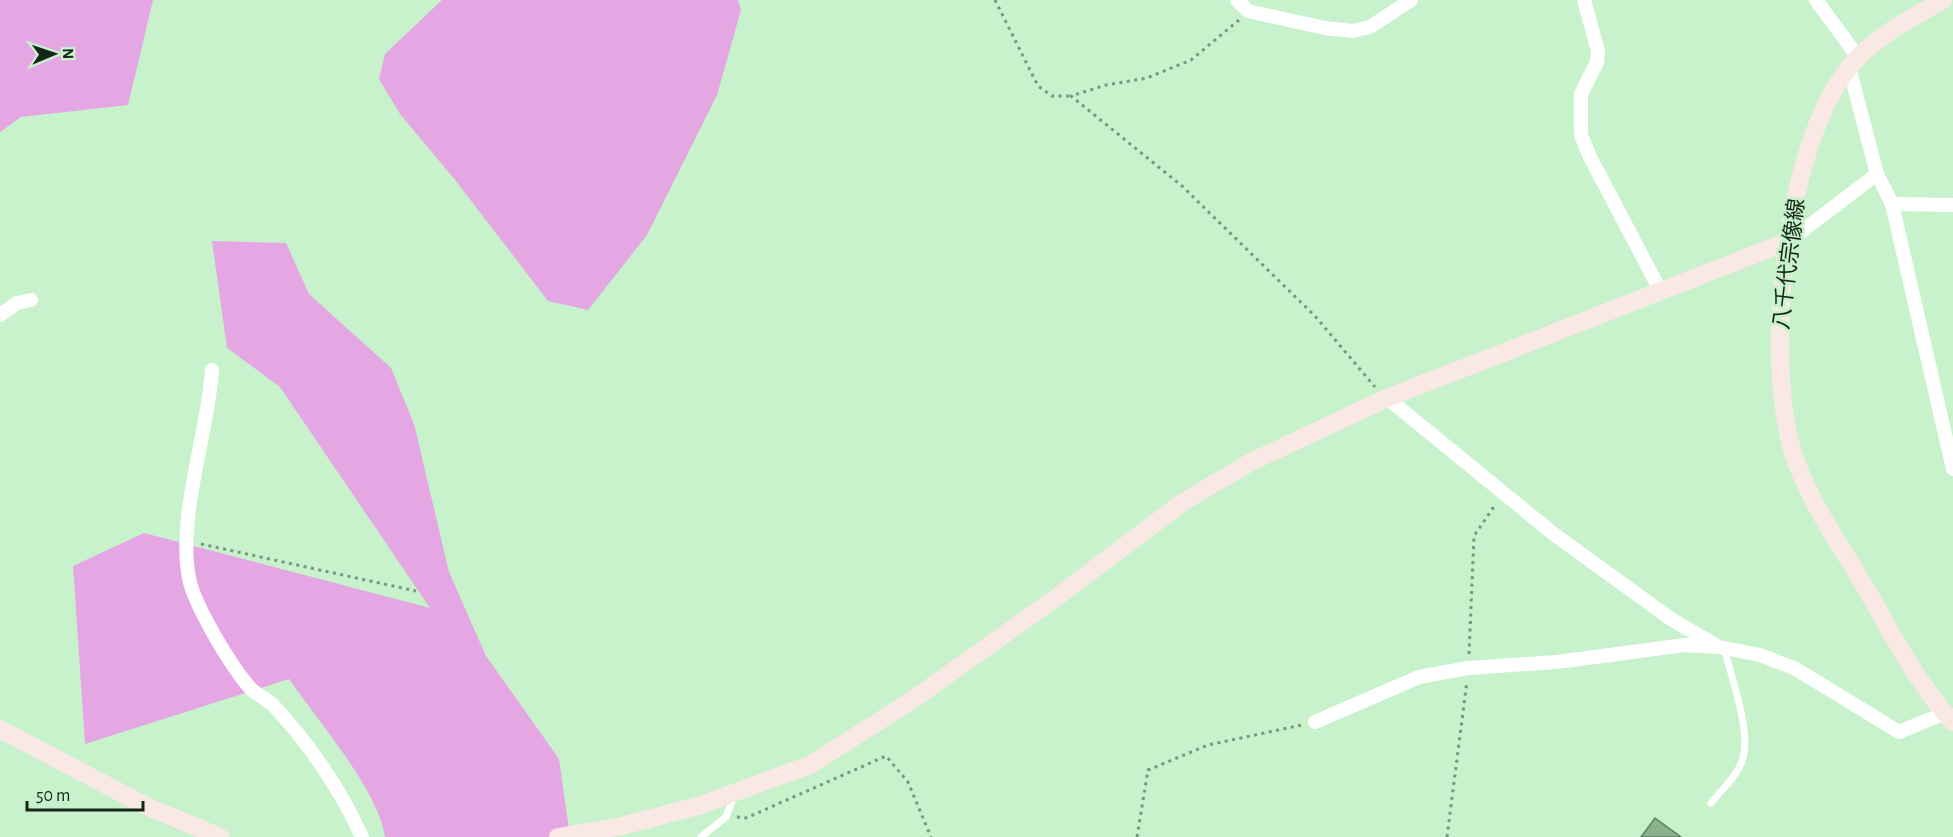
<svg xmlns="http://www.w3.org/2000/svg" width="1953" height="837" viewBox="0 0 1953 837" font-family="'Alegreya Sans','Noto Sans JP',sans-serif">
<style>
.green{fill:#e5a6e4}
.building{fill:#89b18c;stroke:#5c8360;stroke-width:1.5}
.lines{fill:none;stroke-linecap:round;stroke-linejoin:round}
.path{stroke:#78977b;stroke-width:3;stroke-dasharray:3 4.5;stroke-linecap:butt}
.lane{stroke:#fff;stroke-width:7}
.street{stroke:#fff;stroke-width:14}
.secondary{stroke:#fae8e5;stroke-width:18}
.labels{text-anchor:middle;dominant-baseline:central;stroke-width:6;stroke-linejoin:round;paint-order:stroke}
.street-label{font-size:22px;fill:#162618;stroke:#c7f2cb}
</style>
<rect width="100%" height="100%" fill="#c7f2cb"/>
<g class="green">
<polygon points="0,0 153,0 128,105 21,117 0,132"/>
<polygon points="442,0 738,0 741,10 717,95 647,235 588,310 548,301 456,181 400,114 379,79 385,54"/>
<path d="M212 241 286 243 309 294 391 368 414 424 449 572 486 656 559 759 570 837H385C380 793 316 718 289 679L85 744 73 566 144 533 430 608 280 387 227 348Z"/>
</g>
<polygon class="building" points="1655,818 1681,837 1641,837"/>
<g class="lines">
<g class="path">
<polyline points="995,0 1038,86 1052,96 1071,96"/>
<polyline points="1239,20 1191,60 1147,78 1106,85 1071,96 1182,186 1315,316 1375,387"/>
<polyline points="201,544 416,591"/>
<polyline points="1469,654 1474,536 1495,505"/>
<polyline points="737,817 746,818 886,756 908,782 931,837"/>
<polyline points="1137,837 1148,770 1208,745 1302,725"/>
<polyline points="1447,837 1467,681"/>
</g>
<g class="lane">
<path d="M1711 803C1722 789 1738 776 1743 758 1751 731 1731 676 1724 648"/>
<polyline points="701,837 726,817 734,796"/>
</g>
<g class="street">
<polyline points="1237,0 1248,11 1325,28 1353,31 1370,27 1411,0"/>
<polyline points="1584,0 1598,51 1597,62 1581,94 1581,135 1590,157 1661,292"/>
<polyline points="1816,0 1858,57"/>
<polyline points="1849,67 1877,174 1892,204 1953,469"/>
<polyline points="1892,204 1953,205"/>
<polyline points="1789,241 1877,174"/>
<polyline points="0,315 17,303 31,300"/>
<path d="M212 370C208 434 177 516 189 578 194 605 232 668 251 689 257 695 267 699 273 705 308 742 341 790 362 837"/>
<polyline points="1387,398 1555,535 1671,619 1719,647 1760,655 1796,669 1899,732 1945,713"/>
<polyline points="1315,722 1419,677 1468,668 1557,662 1685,645 1715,647"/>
</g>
<g class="secondary">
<path d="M1943 0C1910 19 1877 35 1851 65 1785 144 1764 352 1792 449 1806 497 1837 540 1862 582 1890 629 1915 682 1953 722"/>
<polyline points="0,729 146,806 220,837"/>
<polyline points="558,837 622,826 701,805 812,764 915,698 1057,597 1183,502 1251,462 1387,398 1789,241"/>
</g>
</g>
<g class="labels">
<g class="street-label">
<text transform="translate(1789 264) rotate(-83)">八千代宗像線</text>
</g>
</g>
<g transform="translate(54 54) rotate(88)" stroke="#c7f2cb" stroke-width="4.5" paint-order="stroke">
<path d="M0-4.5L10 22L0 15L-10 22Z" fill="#162618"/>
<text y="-9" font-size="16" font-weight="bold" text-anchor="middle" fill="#162618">N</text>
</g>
<path d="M27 801v9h116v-9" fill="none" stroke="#162618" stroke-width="3"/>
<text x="36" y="801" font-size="18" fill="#162618" stroke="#c7f2cb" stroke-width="4.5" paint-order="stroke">50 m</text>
</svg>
